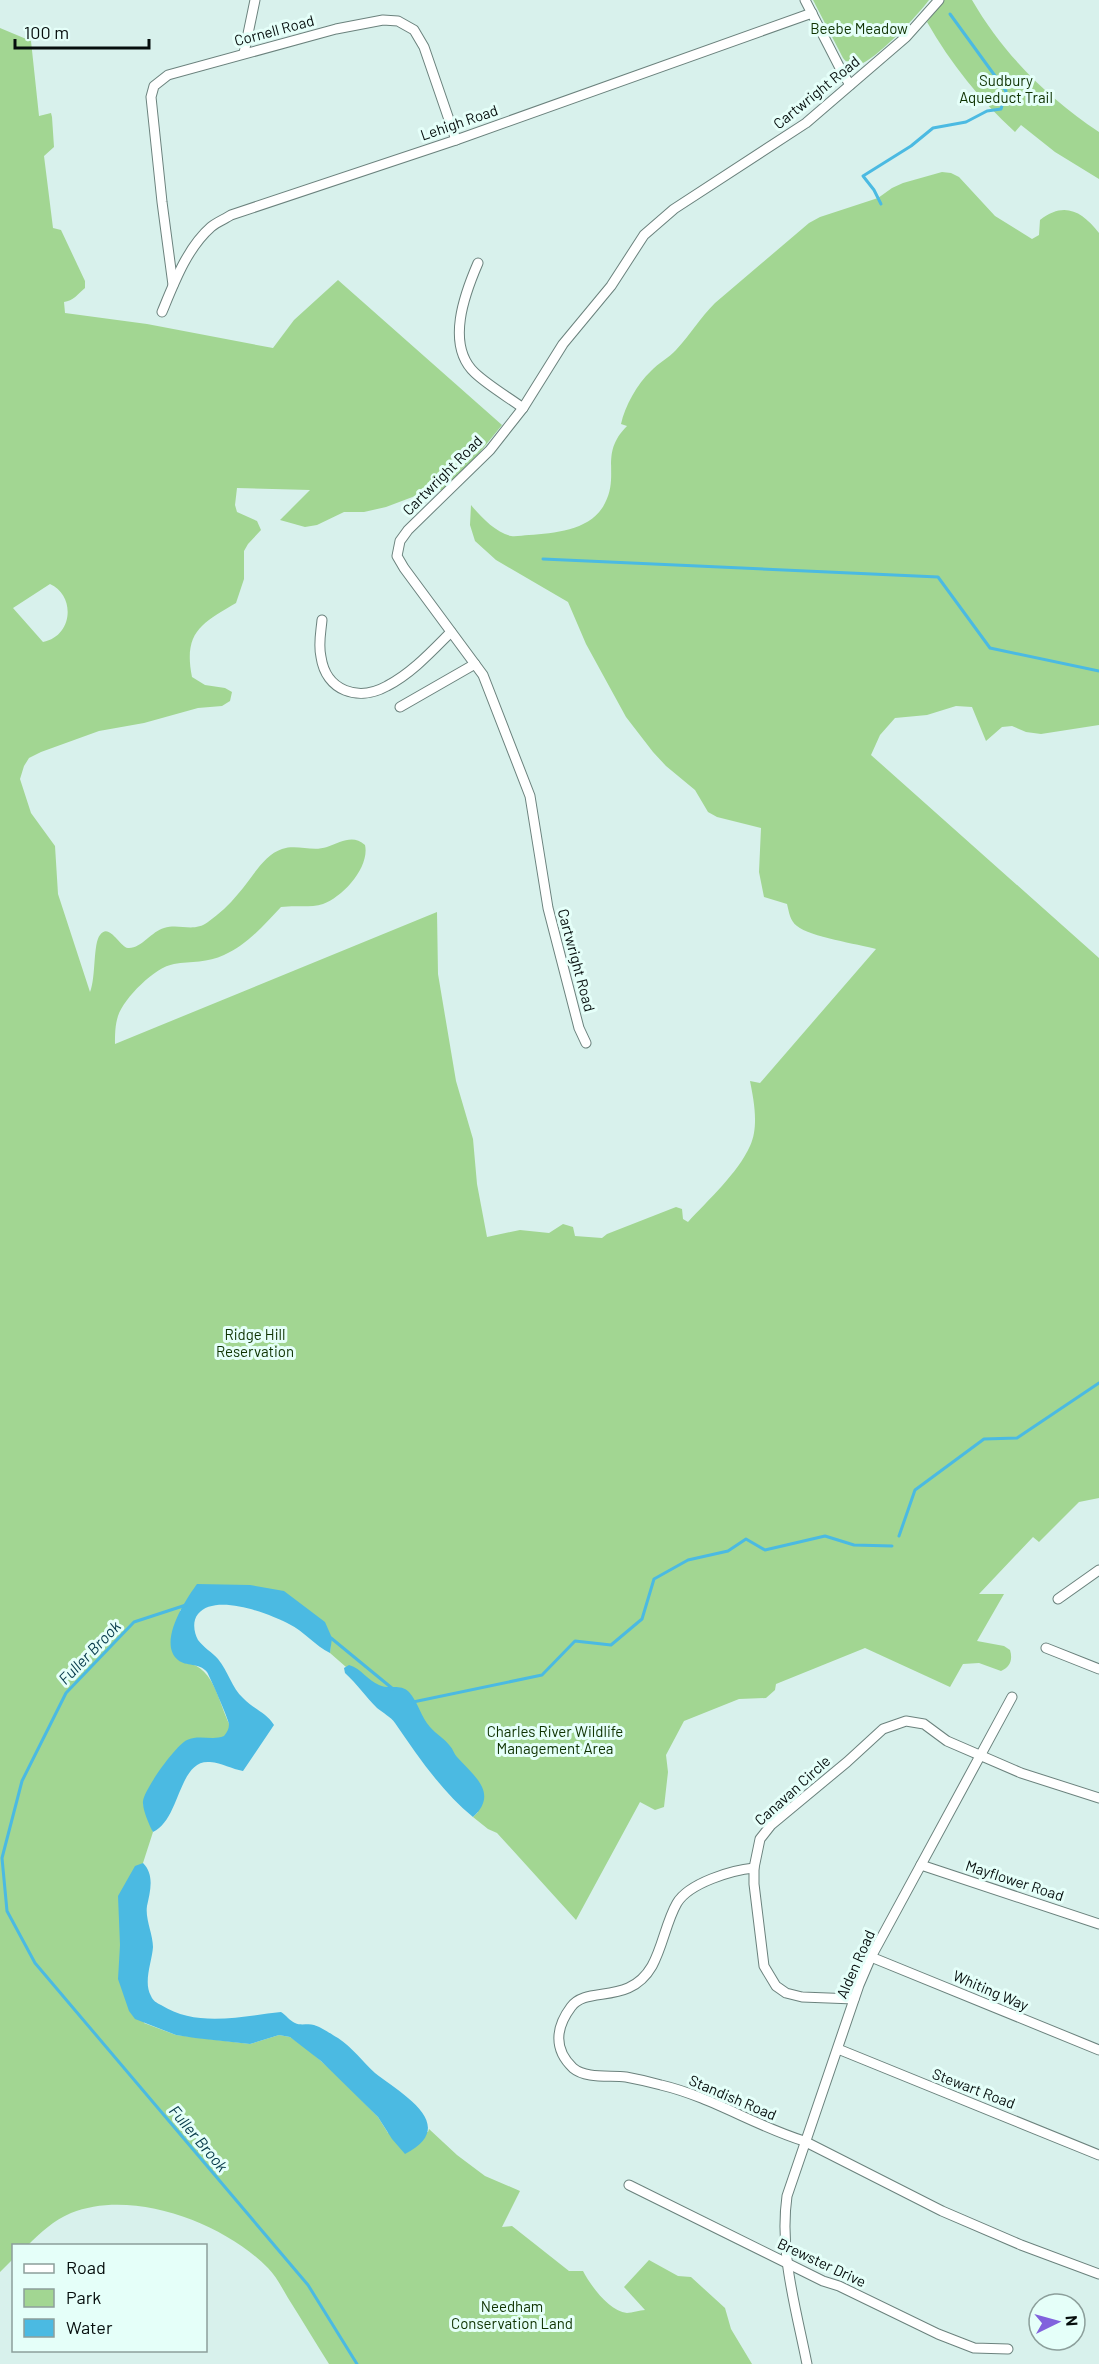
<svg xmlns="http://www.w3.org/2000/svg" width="1099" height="2364" viewBox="0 0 1099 2364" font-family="Barlow,sans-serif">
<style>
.green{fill:#a2d692;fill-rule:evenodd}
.water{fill:#4bbae2}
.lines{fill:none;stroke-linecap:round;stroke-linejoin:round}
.stream{stroke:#4bbae2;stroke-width:3}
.minor-casing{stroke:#6b827d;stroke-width:11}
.minor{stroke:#fff;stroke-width:9}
.labels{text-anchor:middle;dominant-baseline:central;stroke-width:6;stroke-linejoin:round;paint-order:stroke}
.park-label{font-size:15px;fill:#0e3200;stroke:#e5fff9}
.street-label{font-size:15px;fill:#060e0d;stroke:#e5fff9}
.water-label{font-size:16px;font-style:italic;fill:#06394a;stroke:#e5fff9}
</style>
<rect width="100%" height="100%" fill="#d8f1ec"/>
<g class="green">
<path d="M813 0H929C917 16 881 54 863 63 856 66 848 65 843 58Z"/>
<path d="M944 0H972C1004 55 1047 97 1099 132V179L1055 152 1021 125 1015 132C980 100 951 64 927 22Z"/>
<path d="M0 28 31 41 39 116 51 113 52 117 54 147 44 156 53 228 61 230 85 281V288C78 294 73 301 64 302L65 313 147 324 273 348 294 320 338 280 502 425 472 462 443 490H431L386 507 364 512H344L317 525 305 527 280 520 310 490 237 488 235 505 237 512 257 521 261 530 248 544 244 551V579L236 603C202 623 183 632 192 677L205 685 225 688 232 692 230 701 222 706 198 708 144 723 99 731 41 752 29 758 24 766 20 779 31 813 55 846 58 894 90 992C96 978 93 943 100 935 109 922 119 946 128 948 141 949 152 931 164 928 180 923 193 933 208 922 219 914 229 905 238 894 251 880 263 855 282 849 297 844 312 852 327 847 341 842 353 834 365 845 370 867 343 897 323 904 311 908 294 905 281 907 264 925 247 945 224 955 208 963 191 961 174 964 155 967 124 998 118 1016 115 1025 115 1035 115 1044L437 912 438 974 456 1081 473 1139 477 1184 487 1237 520 1230 549 1233 563 1224 573 1227 575 1236 602 1238 607 1234 676 1207 682 1209 683 1219 688 1222C708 1200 738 1173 750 1146 759 1127 754 1101 750 1081L760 1083 876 949C858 944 810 937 797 926 790 921 789 912 787 904L764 897 759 872 761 828 717 817 708 812 695 790 666 766 653 752 626 717 586 644 568 602 496 560 475 541 470 525 471 505C480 516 496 533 511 536 516 537 523 535 529 535 556 533 592 530 605 503 620 474 599 454 627 426L621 424C625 406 637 384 651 371 658 363 669 358 676 350 690 335 700 318 715 303L809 223 820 217 878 198 892 188 903 183 942 172 951 173 959 177 995 216 1032 239 1039 235 1040 220C1064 201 1082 211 1099 233V725L1041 734 1026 732 1012 726 1002 727 986 741 972 707 956 706 927 715 895 718 880 735 871 755 1099 958V1498L1079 1502 1039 1542 1033 1537 979 1594H1004L977 1641 1004 1646 1010 1650C1013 1660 1010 1667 1001 1671L979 1663 963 1664 950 1687 865 1648 776 1684 775 1690 766 1698 739 1699 684 1721 666 1755 668 1772 664 1807 655 1810 640 1802 576 1920 497 1833 488 1829 473 1817 478 1812 346 1667 330 1653 331 1641 296 1616 216 1600 180 1610 186 1663C216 1666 219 1708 232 1729L228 1740 161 1771 143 1804 153 1832 143 1863 129 1878 144 2023 176 2035 250 2044 279 2035 290 2037 304 2046 339 2077 378 2117 388 2133 428 2132 429 2129 457 2155 485 2176 520 2191 502 2227 512 2226 569 2271H583C591 2286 609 2311 627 2313 632 2313 640 2310 645 2310L624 2287 649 2260 678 2276 691 2277 725 2308 731 2329 752 2364H329C315 2342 302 2320 288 2298 282 2288 276 2276 268 2268 224 2223 133 2188 71 2213 54 2220 40 2233 28 2245L14 2246 13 2259 0 2272ZM50 584C76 596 73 636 43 642L13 608Z"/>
</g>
<g class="water">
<path d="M197 1584 250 1585 284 1591 325 1622 332 1638 330 1653C315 1646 304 1631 289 1624 268 1613 215 1593 198 1614 192 1621 194 1633 198 1640 204 1648 212 1652 218 1659 228 1671 232 1688 243 1698 253 1709 266 1712 274 1725L243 1771C232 1769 222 1763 210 1762 178 1759 181 1819 153 1832 149 1825 142 1808 143 1801 145 1788 176 1745 187 1740 200 1734 212 1741 224 1736 227 1732 229 1729 229 1724 228 1718 210 1677 207 1672 199 1662 186 1667 178 1660 157 1643 186 1599 197 1584Z"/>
<path d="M349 1665C362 1669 367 1680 379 1685 389 1690 400 1683 409 1692 418 1702 421 1717 430 1727 436 1734 445 1739 450 1746 453 1749 454 1754 457 1757 474 1776 499 1793 473 1817 442 1792 417 1755 395 1723 391 1717 383 1713 377 1708 366 1697 357 1684 345 1673L344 1668Z"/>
<path d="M143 1863C155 1875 150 1892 147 1906 145 1919 153 1934 153 1947 152 1962 143 1982 151 1996 153 2001 157 2003 161 2005 197 2028 242 2016 281 2012 286 2015 290 2021 295 2023 301 2026 308 2023 314 2025 321 2027 331 2034 338 2038 352 2047 363 2062 375 2073 400 2093 461 2125 405 2154L392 2139 378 2117 321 2061 290 2037 279 2035 250 2044 195 2038 176 2035 135 2019 129 2011 118 1979 120 1945 118 1896 135 1866Z"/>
</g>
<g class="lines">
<g class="stream">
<polyline points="881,204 874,190 863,176 911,146 933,128 966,122 987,111 1001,109 1006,91 950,14"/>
<polyline points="543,559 938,577 990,648 1099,671"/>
<polyline points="899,1536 915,1490 984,1439 1017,1438 1099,1383"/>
<polyline points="186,1605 134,1622 66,1693 22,1781 2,1858 7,1911 35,1963 308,2285 357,2364"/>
<polyline points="331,1638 393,1689"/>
<polyline points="413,1702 542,1675 575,1641 611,1645 642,1619 654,1579 688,1560 728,1551 746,1539 765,1550 825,1536 854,1545 892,1546"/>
</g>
<defs>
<g id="minor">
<polyline points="805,0 841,70 850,85"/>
<polyline points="244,53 255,0"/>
<path d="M478 263C465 293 445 345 475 373 489 386 508 397 523 408"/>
<polyline points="173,285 162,202 151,97 154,86 168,75 336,29 383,20 398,21 414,30 424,47 456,140"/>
<path d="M162 312C174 283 187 248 211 227 217 222 225 219 231 215L456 140 812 13"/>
<path d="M322 620C321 632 318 644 321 657 326 691 358 702 387 686 412 673 432 651 451 632"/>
<polyline points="400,707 475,664"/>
<polyline points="586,1043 579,1028 548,908 530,796 483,675 404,568 397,556 400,541 408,530 490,450 523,408 563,344 611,286 644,235 674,209 806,123 906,37 939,0"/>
<polyline points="1058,1599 1099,1570"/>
<polyline points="1046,1648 1099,1669"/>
<polyline points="921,1865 1099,1924"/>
<path d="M754 1868C732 1870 689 1883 677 1903 666 1922 663 1946 652 1966 629 2006 587 1985 571 2007 556 2027 553 2049 573 2068 586 2079 610 2075 626 2077 637 2079 650 2082 661 2085 712 2097 755 2126 804 2141L942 2211 1021 2245 1099 2274"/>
<polyline points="871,1957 1099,2050"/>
<polyline points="854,1999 802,1997 786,1993 776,1986 764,1966 754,1884 754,1868 760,1839 771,1825 847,1762 883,1729 906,1721 924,1724 947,1741 1021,1773 1099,1798"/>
<polyline points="838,2049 1099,2155"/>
<polyline points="629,2185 823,2281 839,2286 938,2334 974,2348 1008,2349"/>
<path d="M807 2364C796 2308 779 2253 787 2196L859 1985 871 1957 1012 1697"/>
</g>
</defs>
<use href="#minor" class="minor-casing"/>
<use href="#minor" class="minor"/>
</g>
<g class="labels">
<g class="park-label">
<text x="859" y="28">Beebe Meadow</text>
<text x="1006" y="80">Sudbury<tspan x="1006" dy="17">Aqueduct Trail</tspan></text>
<text x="255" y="1334">Ridge Hill<tspan x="255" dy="17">Reservation</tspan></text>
<text x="555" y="1731">Charles River Wildlife<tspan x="555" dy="17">Management Area</tspan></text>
<text x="512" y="2306">Needham<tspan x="512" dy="17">Conservation Land</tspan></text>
</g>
<g class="street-label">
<text transform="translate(274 30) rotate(-15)">Cornell Road</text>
<text transform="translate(816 92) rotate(-39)">Cartwright Road</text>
<text transform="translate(459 122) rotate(-19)">Lehigh Road</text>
<text transform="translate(442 475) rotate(-45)">Cartwright Road</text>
<text transform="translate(577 960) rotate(75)">Cartwright Road</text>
<text transform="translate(792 1790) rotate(-42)">Canavan Circle</text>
<text transform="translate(1015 1880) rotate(18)">Mayflower Road</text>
<text transform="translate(855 1964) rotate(-66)">Alden Road</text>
<text transform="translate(991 1990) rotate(23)">Whiting Way</text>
<text transform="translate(974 2088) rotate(21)">Stewart Road</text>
<text transform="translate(733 2097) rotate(23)">Standish Road</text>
<text transform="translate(822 2262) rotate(25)">Brewster Drive</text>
</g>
<g class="water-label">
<text transform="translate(89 1652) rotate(-46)">Fuller Brook</text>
<text transform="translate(199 2138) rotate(50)">Fuller Brook</text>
</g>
</g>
<rect x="12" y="2244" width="195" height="108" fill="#e5fff9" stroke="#8c9f9b" stroke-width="1.5"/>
<rect x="24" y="2264" width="30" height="9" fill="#ffffff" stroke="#8c9f9b" stroke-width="1.5"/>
<text x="66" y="2274" font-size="18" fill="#060e0d">Road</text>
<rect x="24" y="2289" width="30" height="18" fill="#a2d692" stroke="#8c9f9b" stroke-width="1.5"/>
<text x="66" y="2304" font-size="18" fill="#060e0d">Park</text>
<rect x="24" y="2319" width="30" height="18" fill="#4bbae2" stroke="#8c9f9b" stroke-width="1.5"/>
<text x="66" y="2334" font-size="18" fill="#060e0d">Water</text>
<g transform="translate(1057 2322) rotate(85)"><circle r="28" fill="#e5fff9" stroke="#8c9f9b" stroke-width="1.5"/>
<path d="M0-4.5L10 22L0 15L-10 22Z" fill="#8162dd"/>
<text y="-9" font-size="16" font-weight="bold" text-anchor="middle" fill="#060e0d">N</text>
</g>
<path d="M15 39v9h134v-9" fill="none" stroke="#060e0d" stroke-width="3"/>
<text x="24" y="39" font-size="18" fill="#060e0d" stroke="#e5fff9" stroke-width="4.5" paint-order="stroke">100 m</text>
</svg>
